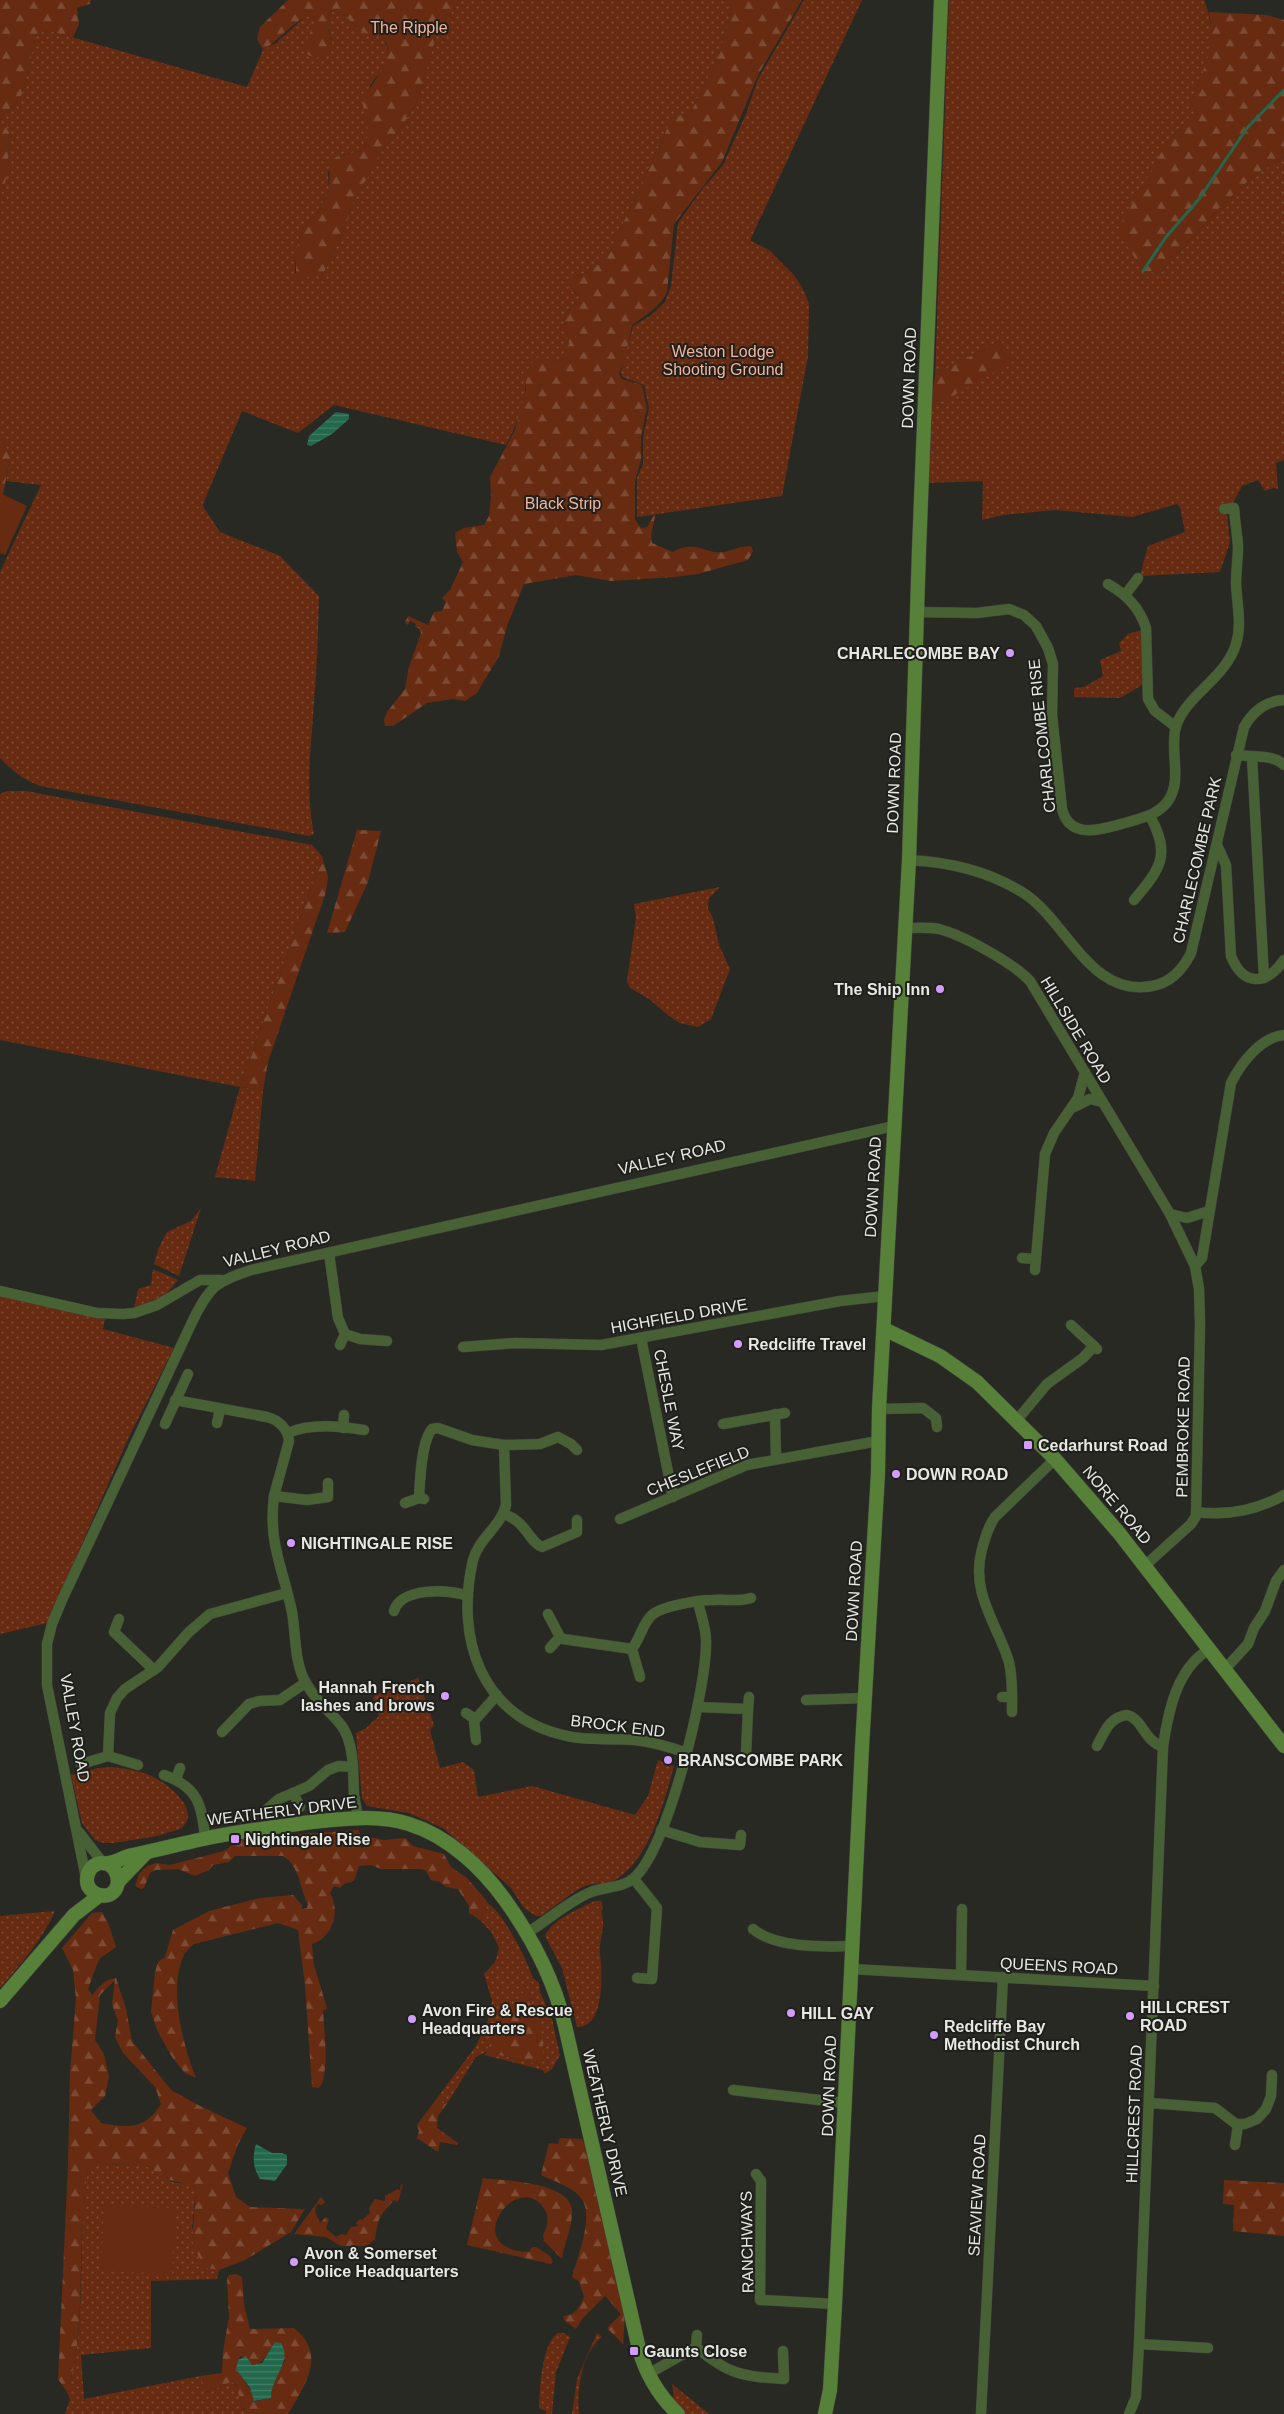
<svg xmlns="http://www.w3.org/2000/svg" width="1284" height="2414" viewBox="0 0 1284 2414" font-family="Helvetica,sans-serif">
<style>
.grass{fill:url(#grass-dots)}
.forest{fill:url(#forest-firs);fill-rule:evenodd}
.pitch{fill:#672b12}
.water{fill:url(#water-rules)}
.lines{fill:none;stroke-linecap:round;stroke-linejoin:round}
.stream{stroke:#23684d;stroke-width:3}
.street-casing{stroke:#44443f;stroke-width:11}
.secondary-casing{stroke:#44443f;stroke-width:15}
.street{stroke:#476135;stroke-width:10}
.secondary{stroke:#578039;stroke-width:14}
.poi-dot{fill:#d39cfc;stroke:#1f1f1b;stroke-width:2}
.labels{text-anchor:middle;dominant-baseline:central;stroke-width:4;stroke-linejoin:round;paint-order:stroke}
.park-label{font-size:16px;fill:#f2b49d;stroke:#1f1f1b}
.street-label{font-size:16px;fill:#e7e7e4;stroke:#1f1f1b}
.poi-label{font-size:16px;font-weight:bold;fill:#e7e7e4;stroke:#1f1f1b;text-anchor:start}
</style>
<defs>
<pattern id="grass-dots" width="8" height="8" patternUnits="userSpaceOnUse" patternTransform="scale(1.25)"><rect width="8" height="8" fill="#672b12"/><path d="M2 2h.1M6 6h.1" fill="none" stroke="#7d4a34" stroke-width="1.8" stroke-linecap="round"/></pattern>
<pattern id="forest-firs" width="22" height="20" patternUnits="userSpaceOnUse" patternTransform="scale(1.25)"><rect width="22" height="20" fill="#672b12"/><path d="M5 1l3.5 6h-7zM16 11l3.5 6h-7z" fill="#7d4a34"/></pattern>
<pattern id="water-rules" width="6" height="5" patternUnits="userSpaceOnUse" patternTransform="scale(1.25)"><rect width="6" height="5" fill="#23684d"/><path d="M0 2.5h6" fill="none" stroke="#437e66"/></pattern>
</defs>
<rect width="100%" height="100%" fill="#292924"/>
<g class="grass">
<path d="M459 0H732L728 26 716 62 691 112 672 118 606 260 585 273 573 277V292L580 296C576 305 569 309 563 317L569 344 561 360 551 362 526 373C527 398 518 423 506 445L334 405 298 433 242 411 203 504 204 508 220 532 280 556 319 596C318 632 317 667 314 703 311 747 305 791 314 834L309 836 40 786C24 780 12 771 0 758V572L41 485 6 481 10 458 0 434V199L8 173 9 132 0 121V116L12 107 22 94 37 33 50 31 247 87 263 50 276 43 306 16H312L316 21 312 31 332 43C329 31 323 17 336 9 347 14 351 26 362 31 367 34 375 33 380 36 391 42 388 63 382 71 377 77 370 82 369 90 365 110 374 132 363 150L336 157 328 173 329 190 316 215 301 231 296 252 295 273 323 274 344 231 355 195 381 151 399 130 417 103 436 37Z"/>
<polygon points="804,0 862,0 751,238 751,241 769,250 794,275 804,291 809,304 808,356 782,496 637,517 637,478 643,464 643,437 649,408 644,385 622,377 621,372 633,326 650,316 665,302 671,286 678,223 703,188 723,165 746,114 758,79"/>
<path d="M949 0H1204C1220 39 1207 65 1191 101L1194 113 1166 144 1135 256 1143 271 1160 273 1223 204 1248 181 1284 156V460L1276 463 1278 489 1273 488 1265 491 1258 480 1242 486 1227 514 1230 542 1220 572 1140 576 1148 546 1185 532 1180 507 1177 504 1132 517 1055 510 1003 515 982 520 983 481 926 483 930 409 1001 340 935 375Z"/>
<polygon points="1142,630 1144,684 1120,698 1074,697 1074,688 1084,687 1103,676 1100,660 1121,651 1119,643 1128,634"/>
<polygon points="7,791 26,791 312,845 322,856 240,1087 263,1090 255,1181 215,1177 240,1087 0,1040 0,794"/>
<polygon points="720,887 709,898 708,908 713,918 719,945 730,969 711,1019 698,1027 680,1023 669,1016 649,999 630,988 627,981 636,918 634,904"/>
<polygon points="201,1208 179,1276 154,1264 159,1247 167,1232 191,1221"/>
<polygon points="153,1269 178,1280 163,1298 134,1309 138,1289 151,1285"/>
<polygon points="0,1295 105,1319 103,1329 174,1348 128,1439 47,1623 0,1634"/>
<path d="M418 1678 434 1725 430 1730 440 1768 463 1762 474 1770 478 1797 532 1786 635 1815 648 1796 658 1760 674 1766C664 1802 650 1859 615 1880 606 1885 595 1882 585 1886 574 1890 552 1909 541 1916H536L524 1908 511 1888 443 1828 409 1813 367 1806 362 1798 356 1733 366 1728 379 1716 373 1698 375 1695Z"/>
<path d="M112 1767C127 1769 144 1771 157 1779 173 1788 202 1813 180 1829L157 1836 114 1843H103L95 1840 82 1823 71 1775 98 1768Z"/>
<path d="M595 1901H601L603 1908 601 1912C607 1928 598 1940 600 1954 602 1971 606 2028 577 2027L562 1968 545 1936C551 1920 580 1908 595 1901Z"/>
<path d="M487 1903C502 1910 528 1962 533 1978L539 1983 540 1992 552 2019 560 2055 552 2069 545 2074 543 2070 484 2055 487 2052 542 2065 533 2009 527 1988 504 2015 486 2052 476 2057 448 2102 443 2104 440 2101V2094L476 2046 489 2018 492 2001 484 1974 495 1962 499 1948 492 1933 480 1920Z"/>
<path d="M55 1911C42 1940 21 1964 0 1988V1916Z"/>
<path d="M95 2164 145 2165 172 2182 194 2185 196 2190 192 2227 207 2268 219 2270 217 2279 151 2281V2348L81 2355 84 2399 200 2376 205 2393 231 2382 235 2383 245 2414H65L70 2399 67 2392C85 2340 79 2264 84 2208 85 2195 85 2180 89 2166Z"/>
<path d="M558 2333H564L570 2337 556 2372 552 2414H546V2411L539 2408C540 2389 541 2345 558 2333Z"/>
<path d="M597 2333 602 2337C581 2353 577 2390 579 2414H572L577 2379Z"/>
<polygon points="672,2384 709,2414 685,2414 670,2398 674,2396"/>
</g>
<g class="forest">
<polygon points="0,0 91,0 90,4 77,8 79,24 73,38 50,31 37,33 22,94 12,107 0,116"/>
<path d="M288 0H459L436 37 417 103 399 130 381 151 369 176 355 195 344 231 323 274 296 280V252L301 231 316 215 329 190 330 163 336 157 363 150C374 133 364 117 362 99 371 86 401 51 381 37 376 34 368 35 363 32 352 26 347 14 336 9 321 18 331 36 333 50 325 59 317 60 307 54L304 45 316 21 312 16C297 16 278 42 263 50L257 39 260 27Z"/>
<path d="M732 0H802L759 73 722 162 674 224 667 292C660 307 645 316 632 325L625 359 619 374 622 379 642 385 647 408 641 437V460L635 481V520L641 528 647 527 656 512 651 535 652 543 673 552C697 539 704 555 724 552 733 550 741 546 751 546L753 551 748 560 698 574 675 577 611 581 576 575 524 584 507 626 499 656 477 693 465 701 453 699 427 703 393 726H385L384 720 387 712 405 689 409 667 421 633 420 629 415 627 416 624 410 621 408 625 405 623 408 616 428 625 434 612 442 611 446 602 442 598 450 590 463 562 457 552 455 533 464 528 484 525 489 516 491 498 490 477 515 430 526 389V373L535 358 545 357 551 362 561 360 569 344 563 317C569 309 576 305 580 296L570 289 566 283 573 277 585 273 606 260 672 118 691 112 716 62 728 26Z"/>
<path d="M1209 12 1267 15 1284 20V156L1248 181 1223 204 1160 273 1143 271 1121 236 1120 225 1166 144 1194 113 1191 101C1204 71 1216 45 1209 12Z"/>
<polygon points="0,121 9,132 8,173 0,199"/>
<polygon points="1001,340 1012,362 930,409 935,375"/>
<polygon points="0,434 10,458 0,510"/>
<polygon points="357,830 381,831 368,882 345,932 327,933"/>
<polygon points="322,856 328,877 326,892 268,1062 263,1090 240,1087"/>
<path d="M359 1830 361 1848 365 1847 366 1840 371 1837 383 1840 405 1838 413 1846 444 1854 451 1867 467 1878 486 1900 488 1904 480 1920 469 1913V1906L458 1889 446 1887 440 1882 431 1880 426 1871 422 1869H381L371 1865 359 1866 354 1881 344 1884 340 1888 334 1886 330 1893C341 1912 332 1938 312 1944L314 1965 327 2008 323 2011C324 2029 330 2076 319 2088L312 2087 305 1985 298 1930 278 1923 194 1944C191 1947 186 1951 184 1955 168 1989 183 2045 196 2078L185 2073 172 2057 158 2032 151 2012 155 1972 158 1962 165 1957 173 1930 209 1911 260 1898 293 1895 302 1905V1909L307 1908 308 1904C300 1891 300 1865 283 1856H235L229 1862 213 1865 209 1870 195 1876 178 1869 155 1870 150 1873 144 1888 141 1889 135 1886 139 1874 147 1866 156 1863 170 1865 224 1851 230 1847 235 1839Z"/>
<path d="M102 1912 109 1925 116 1947 99 1959 88 1989 92 1995C100 1987 104 1979 116 1978L126 2009 132 2041 171 2090 200 2106 247 2128 238 2144 228 2173 236 2197 250 2207 305 2209 291 2232 245 2260 219 2270 207 2268 202 2264 192 2241 196 2190 194 2185 188 2186 183 2183 165 2179 145 2165 96 2164 89 2166C85 2180 85 2197 84 2212 78 2268 85 2340 67 2392L58 2379 68 2165 70 2073 76 1999 73 1970 62 1948 92 1913ZM115 1980 112 2004 118 2021 115 2037 123 2053 155 2087 161 2104C145 2130 128 2128 101 2123L91 2110 105 2096 109 2077 104 2054 95 2040 100 1995Z"/>
<path d="M527 1988C536 2018 547 2032 542 2065L486 2052 504 2015Z"/>
<polygon points="440,2094 440,2101 445,2104 448,2102 438,2116 437,2128 458,2143 457,2145 440,2142 438,2152 417,2138 419,2131 417,2125"/>
<path d="M560 2138 582 2139 586 2147 625 2315 623 2344 607 2328 621 2314 605 2296 582 2319 576 2329 565 2321 563 2316C575 2316 580 2307 584 2297L579 2281 572 2277C577 2258 595 2215 581 2198 573 2187 553 2181 541 2175L549 2143 558 2144Z"/>
<path d="M483 2178C504 2181 570 2182 572 2210 573 2226 564 2243 562 2259L544 2241 543 2235C547 2228 550 2218 545 2210 520 2166 456 2249 529 2252L532 2247H536L550 2256 553 2262 551 2264 467 2245Z"/>
<polygon points="1224,2180 1284,2183 1284,2236 1233,2231 1234,2205 1223,2204"/>
<path d="M403 2184 398 2202 394 2200C379 2217 379 2215 375 2239L367 2246H341L326 2237 294 2234 321 2197 325 2202 322 2205 317 2204 315 2211 320 2223 326 2217 329 2219 326 2229 336 2237 341 2234 346 2235 351 2227 358 2226 356 2223 360 2219 362 2220 370 2213 369 2208 375 2199 385 2201V2196L398 2189 400 2191 401 2185Z"/>
<path d="M235 2274 242 2277 244 2305 250 2329 294 2328C328 2355 304 2386 288 2414H245L235 2383 231 2382 204 2393 200 2376 222 2373 223 2351 229 2317 227 2278 229 2275ZM271 2349 285 2360 272 2385 271 2398 257 2401 242 2377 238 2360 241 2356 251 2365C262 2365 265 2357 271 2349Z"/>
</g>
<g class="pitch">
<polygon points="2,494 27,506 5,555 0,553 0,499"/>
<polygon points="104,2205 175,2208 172,2274 101,2271"/>
</g>
<g class="water">
<polygon points="336,412 349,414 349,419 332,434 311,446 307,445 309,436"/>
<path d="M256 2144 272 2153H282L287 2155V2164L275 2181 260 2179C253 2168 252 2157 256 2144Z"/>
<path d="M275 2342 281 2343C293 2362 270 2378 271 2398L254 2401 250 2388 236 2369 238 2360 246 2356 252 2365 262 2363Z"/>
</g>
<g class="lines">
<polyline class="stream" points="1143,271 1166,237 1199,199 1247,128 1284,90"/>
<defs>
<g id="street">
<path d="M1108 584C1127 595 1139 607 1146 628L1148 699 1155 711 1176 727"/>
<polyline points="1125,595 1138,578"/>
<path d="M917 612 977 613 1009 609 1024 615 1036 626 1048 648 1053 664 1052 715 1062 809C1070 841 1103 829 1125 823 1141 818 1158 815 1168 801 1183 780 1169 750 1176 726 1187 694 1226 678 1236 644 1242 625 1237 604 1236 584 1236 571 1238 558 1238 546 1237 533 1235 521 1234 508L1224 509"/>
<path d="M1236 755C1251 757 1273 754 1284 765"/>
<polyline points="1252,757 1264,978"/>
<path d="M1217 845 1226 865 1231 956C1243 986 1266 986 1284 960"/>
<path d="M909 860C950 862 991 872 1025 894 1067 922 1091 998 1152 986 1170 983 1183 969 1191 953L1244 727C1253 711 1265 701 1284 700"/>
<path d="M1134 900C1161 868 1171 855 1150 816"/>
<path d="M904 928C915 928 928 927 939 929 963 935 1013 963 1030 981L1170 1214 1195 1266 1199 1289 1200 1324 1196 1516 1191 1524 1149 1562 1146 1568"/>
<polyline points="1074,1107 1090,1099 1102,1102"/>
<polyline points="1170,1214 1187,1218 1209,1211"/>
<polyline points="329,1253 338,1318 345,1334 360,1339 387,1341"/>
<polyline points="1022,1258 1036,1259"/>
<path d="M1195 1266 1202 1258 1231 1083C1241 1063 1261 1037 1284 1035"/>
<polyline points="1035,1270 1045,1154 1054,1133 1078,1098 1085,1072"/>
<polyline points="0,1291 97,1313 123,1314 134,1313 157,1305 200,1280 222,1280"/>
<polyline points="1071,1325 1097,1349"/>
<polyline points="641,1338 673,1497"/>
<polyline points="340,1345 345,1334"/>
<polyline points="463,1347 515,1343 601,1345 840,1301 885,1296"/>
<path d="M175 1400 267 1417C279 1420 288 1429 289 1441L274 1496"/>
<polyline points="879,1409 923,1408 936,1418 937,1427"/>
<polyline points="775,1414 776,1459"/>
<polyline points="1017,1420 1047,1384 1083,1358 1094,1346"/>
<polyline points="217,1423 220,1409"/>
<polyline points="165,1424 188,1374"/>
<polyline points="723,1424 785,1413"/>
<polyline points="343,1428 344,1415"/>
<path d="M288 1433C311 1423 339 1426 364 1430"/>
<path d="M577 1450 571 1444 558 1437 540 1444 504 1445 506 1505C501 1526 479 1538 473 1560 455 1638 480 1717 567 1736 589 1741 612 1738 635 1740 653 1742 670 1747 687 1753"/>
<path d="M328 1483V1497L307 1500 274 1496C268 1544 283 1568 292 1612 296 1634 294 1663 306 1683 327 1721 350 1713 353 1767"/>
<path d="M424 1499 419 1498C420 1481 421 1442 432 1429L438 1428 472 1440 504 1445"/>
<polyline points="405,1503 419,1498"/>
<path d="M1196 1512C1227 1516 1257 1510 1284 1495"/>
<path d="M504 1514C527 1522 528 1541 542 1547L577 1532V1520"/>
<polyline points="620,1519 747,1465 878,1441"/>
<path d="M394 1611C401 1587 449 1589 468 1596"/>
<path d="M548 1614 560 1637 563 1639 632 1649C640 1639 642 1625 651 1616 660 1606 699 1600 713 1600 727 1599 738 1602 751 1598"/>
<polyline points="119,1619 114,1632 154,1670"/>
<polyline points="550,1648 560,1637"/>
<polyline points="632,1649 640,1677"/>
<polyline points="1226,1668 1248,1644 1254,1628 1265,1611 1276,1581 1284,1570"/>
<polyline points="1002,1697 1012,1697"/>
<polyline points="806,1700 865,1698"/>
<polyline points="698,1707 748,1709 746,1754"/>
<polyline points="748,1709 749,1697"/>
<path d="M1012 1712C1012 1695 1013 1679 1009 1662 997 1623 970 1593 982 1549 985 1538 988 1527 995 1517L1055 1459"/>
<polyline points="466,1713 475,1719"/>
<polyline points="222,1732 249,1704 259,1701 280,1700 305,1683"/>
<polyline points="476,1740 474,1721 497,1695"/>
<path d="M1097 1746C1104 1733 1109 1717 1127 1715 1143 1719 1143 1740 1163 1747"/>
<polyline points="108,1756 138,1765"/>
<polyline points="81,1764 108,1756 110,1713 117,1698 125,1689 158,1667 189,1632 210,1614 287,1593"/>
<path d="M164 1775C198 1787 202 1805 205 1838"/>
<polyline points="176,1779 180,1768"/>
<polyline points="293,1793 300,1807"/>
<polyline points="264,1812 279,1799 309,1786 328,1770 339,1766 353,1767 354,1795 358,1817"/>
<polyline points="661,1830 700,1842 740,1845 741,1835"/>
<polyline points="79,1832 103,1863"/>
<path d="M86 1878 47 1685V1644L52 1624 62 1600 194 1318C211 1285 216 1282 251 1270L894 1126"/>
<polyline points="634,1879 657,1908 652,1979 637,1978"/>
<path d="M753 1929C775 1948 824 1947 852 1946"/>
<path d="M527 1933C548 1920 569 1901 591 1892 606 1886 621 1889 634 1878 668 1849 706 1690 706 1644 707 1630 701 1616 698 1602"/>
<polyline points="851,1969 1154,1986"/>
<polyline points="961,1975 962,1909"/>
<polyline points="733,2090 845,2103"/>
<polyline points="1150,2103 1215,2108 1236,2124 1245,2124 1257,2119 1266,2109 1271,2096 1272,2075"/>
<polyline points="1235,2145 1238,2125"/>
<polyline points="756,2174 761,2181 760,2300 835,2304"/>
<polyline points="1139,2344 1208,2348"/>
<polyline points="696,2347 697,2335"/>
<path d="M648 2374 696 2347C729 2375 742 2376 784 2379L783 2351"/>
<polyline points="981,2414 1003,1977"/>
<path d="M1129 2414 1136 2397 1139 2344 1163 1747C1168 1712 1177 1667 1210 1649"/>
</g>
<g id="secondary">
<polyline points="884,1329 940,1356 977,1382 1055,1459 1119,1533 1284,1746"/>
<path d="M108 1864C124 1873 120 1900 99 1895 95 1894 90 1890 88 1886 85 1877 89 1867 97 1864 101 1862 105 1864 109 1863 117 1862 125 1856 133 1855 157 1850 180 1844 203 1839 239 1831 276 1827 312 1822 345 1819 377 1814 409 1824 448 1836 482 1868 505 1900 533 1939 554 1979 565 2026L639 2349C646 2374 659 2396 678 2414"/>
<polyline points="119,1881 146,1853"/>
<polyline points="0,2001 74,1915 100,1895"/>
<polyline points="825,2414 830,2390 835,2304 862,1747 878,1473 879,1409 909,860 919,550 941,0"/>
</g>
</defs>
<use href="#street" class="street-casing"/>
<use href="#secondary" class="secondary-casing"/>
<use href="#street" class="street"/>
<use href="#secondary" class="secondary"/>
</g>
<g class="poi-dot">
<circle cx="1010" cy="653" r="5"/>
<circle cx="940" cy="989" r="5"/>
<circle cx="738" cy="1344" r="5"/>
<rect x="1023" y="1440" width="10" height="10" rx="2.5"/>
<circle cx="896" cy="1474" r="5"/>
<circle cx="291" cy="1543" r="5"/>
<circle cx="445" cy="1696" r="5"/>
<circle cx="668" cy="1760" r="5"/>
<rect x="230" y="1834" width="10" height="10" rx="2.5"/>
<circle cx="791" cy="2013" r="5"/>
<circle cx="1130" cy="2016" r="5"/>
<circle cx="412" cy="2019" r="5"/>
<circle cx="934" cy="2035" r="5"/>
<circle cx="294" cy="2262" r="5"/>
<rect x="629" y="2346" width="10" height="10" rx="2.5"/>
</g>
<g class="labels">
<g class="park-label">
<text x="409" y="27">The Ripple</text>
<text x="723" y="351">Weston Lodge<tspan x="723" dy="18">Shooting Ground</tspan></text>
<text x="563" y="503">Black Strip</text>
</g>
<g class="street-label">
<text transform="translate(909 378) rotate(-88)">DOWN ROAD</text>
<text transform="translate(1042 736) rotate(-96)">CHARLCOMBE RISE</text>
<text transform="translate(894 783) rotate(-88)">DOWN ROAD</text>
<text transform="translate(1197 860) rotate(-77)">CHARLECOMBE PARK</text>
<text transform="translate(1076 1030) rotate(59)">HILLSIDE ROAD</text>
<text transform="translate(672 1157) rotate(-13)">VALLEY ROAD</text>
<text transform="translate(873 1187) rotate(-87)">DOWN ROAD</text>
<text transform="translate(277 1249) rotate(-14)">VALLEY ROAD</text>
<text transform="translate(679 1316) rotate(-10)">HIGHFIELD DRIVE</text>
<text transform="translate(669 1400) rotate(79)">CHESLE WAY</text>
<text transform="translate(1183 1427) rotate(-89)">PEMBROKE ROAD</text>
<text transform="translate(698 1471) rotate(-22)">CHESLEFIELD</text>
<text transform="translate(1117 1505) rotate(50)">NORE ROAD</text>
<text transform="translate(854 1591) rotate(-87)">DOWN ROAD</text>
<text transform="translate(618 1726) rotate(7)">BROCK END</text>
<text transform="translate(75 1728) rotate(80)">VALLEY ROAD</text>
<text transform="translate(282 1811) rotate(-7)">WEATHERLY DRIVE</text>
<text transform="translate(1059 1966) rotate(3)">QUEENS ROAD</text>
<text transform="translate(829 2086) rotate(-88)">DOWN ROAD</text>
<text transform="translate(1134 2114) rotate(-88)">HILLCREST ROAD</text>
<text transform="translate(605 2123) rotate(77)">WEATHERLY DRIVE</text>
<text transform="translate(977 2195) rotate(-87)">SEAVIEW ROAD</text>
<text transform="translate(747 2242) rotate(-91)">RANCHWAYS</text>
</g>
<g class="poi-label">
<text x="1000" y="653" text-anchor="end">CHARLECOMBE BAY</text>
<text x="930" y="989" text-anchor="end">The Ship Inn</text>
<text x="748" y="1344">Redcliffe Travel</text>
<text x="1038" y="1445">Cedarhurst Road</text>
<text x="906" y="1474">DOWN ROAD</text>
<text x="301" y="1543">NIGHTINGALE RISE</text>
<text x="435" y="1687" text-anchor="end">Hannah French<tspan x="435" dy="18">lashes and brows</tspan></text>
<text x="678" y="1760">BRANSCOMBE PARK</text>
<text x="245" y="1839">Nightingale Rise</text>
<text x="1140" y="2007">HILLCREST<tspan x="1140" dy="18">ROAD</tspan></text>
<text x="422" y="2010">Avon Fire &amp; Rescue<tspan x="422" dy="18">Headquarters</tspan></text>
<text x="801" y="2013">HILL GAY</text>
<text x="944" y="2026">Redcliffe Bay<tspan x="944" dy="18">Methodist Church</tspan></text>
<text x="304" y="2253">Avon &amp; Somerset<tspan x="304" dy="18">Police Headquarters</tspan></text>
<text x="644" y="2351">Gaunts Close</text>
</g>
</g>
</svg>
